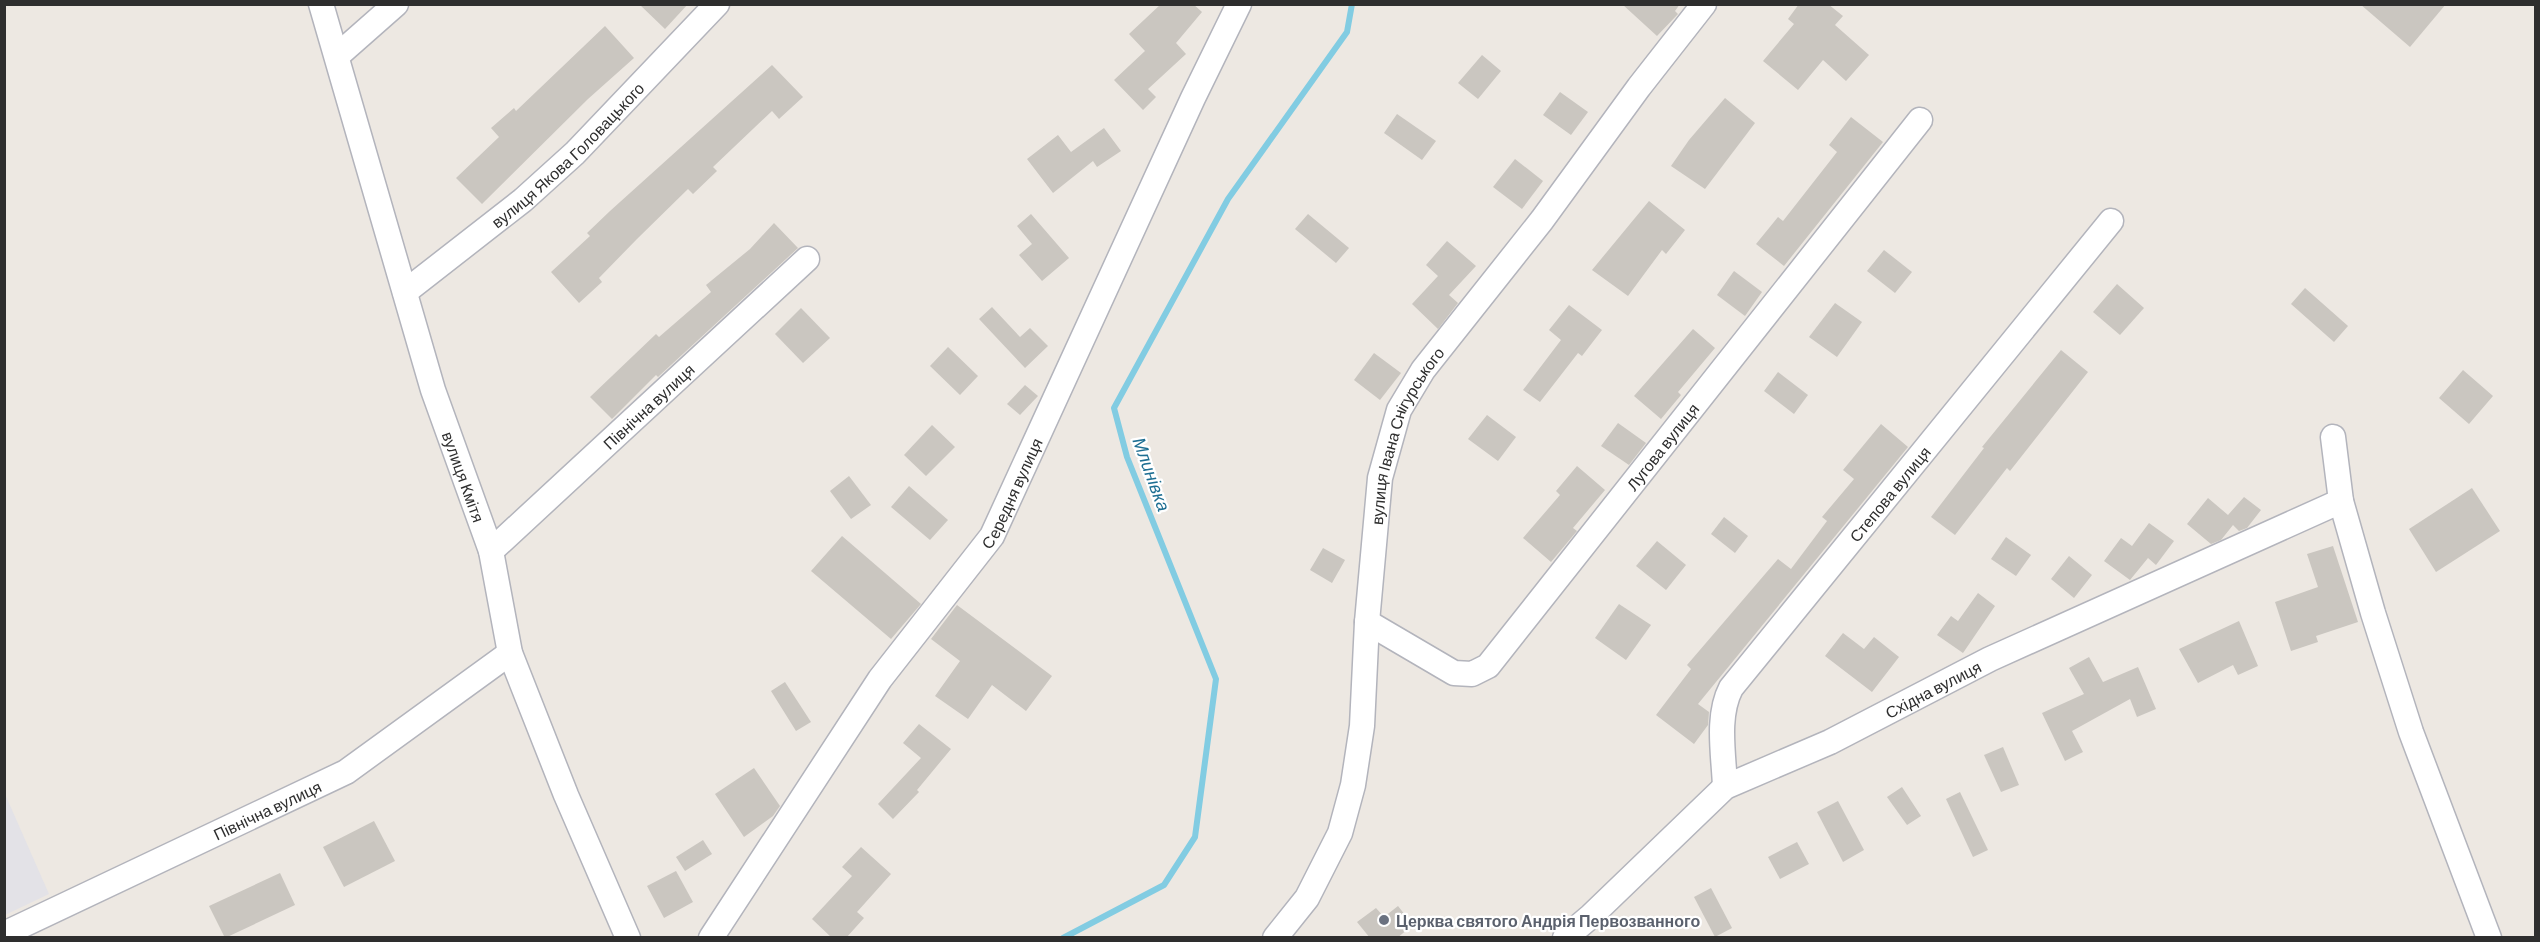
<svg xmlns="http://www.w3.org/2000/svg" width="2540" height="942" viewBox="0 0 2540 942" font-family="Barlow,sans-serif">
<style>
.industrial{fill:#e3e2e7}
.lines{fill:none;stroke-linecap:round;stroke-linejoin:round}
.stream{stroke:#82cce2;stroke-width:6}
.building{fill:#cac6c0}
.minor-casing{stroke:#b3b4bc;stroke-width:27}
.minor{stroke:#fff;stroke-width:24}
.worship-dot{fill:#6b7280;stroke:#fff;stroke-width:2}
.labels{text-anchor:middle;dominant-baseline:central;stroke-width:4.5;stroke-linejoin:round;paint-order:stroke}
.street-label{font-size:16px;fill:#2e2e2e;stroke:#fff}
.worship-label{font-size:16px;font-weight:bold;fill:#5b616d;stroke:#fff;text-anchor:start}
.water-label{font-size:18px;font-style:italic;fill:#1d6e92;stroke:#fff}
</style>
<rect width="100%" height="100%" fill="#ede8e2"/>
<polygon class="industrial" points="5,794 49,894 5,915 4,915"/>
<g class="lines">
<polyline class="stream" points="1063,938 1164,885 1195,837 1216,679 1127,457 1114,408 1228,199 1347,32 1352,4"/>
</g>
<g class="building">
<polygon points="639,4 688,4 665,29"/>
<polygon points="1161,4 1193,4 1202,12 1176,43 1186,54 1148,89 1156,97 1143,110 1114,80 1145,51 1129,34"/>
<polygon points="1622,4 1680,4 1675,11 1678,14 1657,36"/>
<polygon points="1799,4 1828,4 1843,16 1835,25 1869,55 1846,81 1823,60 1798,90 1763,61 1794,24 1788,19"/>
<polygon points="2360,4 2446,4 2410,47"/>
<polygon points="605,26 634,58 588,99 482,204 456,178 499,137 491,128 514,108 516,111"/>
<polygon points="1482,55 1501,71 1478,99 1458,83"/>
<polygon points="772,65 803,97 779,119 772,111 713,167 717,171 693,194 688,189 637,239 599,278 602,282 579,303 551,272 590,236 587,233 610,211"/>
<polygon points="1560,92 1588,112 1571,135 1543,115"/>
<polygon points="1725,98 1755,123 1705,189 1671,166 1689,140"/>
<polygon points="1397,114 1436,141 1422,160 1384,133"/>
<polygon points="1851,117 1883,142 1784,266 1756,244 1778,217 1783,221 1837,152 1829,145"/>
<polygon points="1104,128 1121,151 1097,167 1093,161 1053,193 1027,159 1058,135 1071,152"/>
<polygon points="1515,159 1543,181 1522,209 1493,187"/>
<polygon points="1649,201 1685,230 1666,254 1662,250 1628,296 1592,270"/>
<polygon points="1031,214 1069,258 1042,281 1019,255 1032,244 1017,226"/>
<polygon points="1308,214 1349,248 1336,263 1295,229"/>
<polygon points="774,223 798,248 658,377 656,375 612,419 590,397 656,334 659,337 711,292 706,285 750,249"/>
<polygon points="1447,241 1476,266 1449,295 1458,303 1438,329 1412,304 1438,276 1426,265"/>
<polygon points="1884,250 1912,272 1895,293 1867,271"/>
<polygon points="1734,271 1762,292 1745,316 1717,295"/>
<polygon points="2117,284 2144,308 2120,335 2093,312"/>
<polygon points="2305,288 2348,326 2334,342 2291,304"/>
<polygon points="1835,303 1862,322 1837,357 1809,337"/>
<polygon points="1569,305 1602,330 1582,356 1578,353 1540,402 1523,390 1561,340 1549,330"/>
<polygon points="992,307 1020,337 1030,328 1048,346 1025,368 979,319"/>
<polygon points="801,308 830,338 803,363 775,334"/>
<polygon points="1693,329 1715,348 1678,392 1681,395 1661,419 1634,396"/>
<polygon points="948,347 978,376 960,395 930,366"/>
<polygon points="2061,350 2088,372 2010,471 2007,468 1955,535 1931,517 1984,448 1982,447"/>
<polygon points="1374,353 1401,373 1380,400 1354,380"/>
<polygon points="2463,370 2493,396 2469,424 2439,398"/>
<polygon points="1778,372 1808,395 1794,414 1764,391"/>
<polygon points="1025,385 1038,396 1020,415 1007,404"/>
<polygon points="1487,415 1516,437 1498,461 1468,439"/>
<polygon points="1618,423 1646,443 1629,465 1601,446"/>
<polygon points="1881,424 1908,447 1698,704 1709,712 1708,725 1694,744 1656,715 1691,669 1687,665 1778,559 1791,569 1827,521 1822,517 1854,479 1843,470"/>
<polygon points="932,425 955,447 926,476 904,455"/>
<polygon points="1577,466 1605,490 1573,528 1577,531 1551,562 1523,538 1560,495 1556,491"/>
<polygon points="849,476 871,505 851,519 830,491"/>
<polygon points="909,486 948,520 930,540 891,507"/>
<polygon points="2472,488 2500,531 2436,572 2409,529"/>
<polygon points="2244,497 2261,510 2247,528 2239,531 2233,525 2221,540 2211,544 2187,524 2208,498 2228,515"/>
<polygon points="1724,517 1748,536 1735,553 1711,534"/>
<polygon points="2149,523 2174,541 2156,565 2148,558 2130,580 2104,561 2121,538 2132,546"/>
<polygon points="842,536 921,604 891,639 811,571"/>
<polygon points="2006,537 2031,555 2016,576 1991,559"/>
<polygon points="1657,541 1686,565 1666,590 1636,566"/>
<polygon points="2333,546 2358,622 2316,636 2318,642 2291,651 2275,602 2318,587 2307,554"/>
<polygon points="1323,548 1345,560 1332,583 1310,570"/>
<polygon points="2069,556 2092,575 2074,598 2051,579"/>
<polygon points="1978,593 1995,606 1963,653 1937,635 1951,616 1958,621"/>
<polygon points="1619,604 1651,625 1626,660 1595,638"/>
<polygon points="957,605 1052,676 1026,711 992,685 968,719 935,696 960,661 931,639"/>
<polygon points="2239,621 2258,666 2238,675 2233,665 2198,683 2179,649"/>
<polygon points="1843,633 1864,649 1874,637 1899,657 1872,692 1825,656"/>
<polygon points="2089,657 2103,682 2138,667 2156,709 2137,717 2130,699 2072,731 2083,752 2065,761 2042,713 2084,694 2069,668"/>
<polygon points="785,682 811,722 796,731 771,691"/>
<polygon points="919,724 951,749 917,790 919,792 893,819 878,804 921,758 903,743"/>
<polygon points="2003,747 2019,785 2001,792 1984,755"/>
<polygon points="754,768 780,806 773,816 744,837 715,794"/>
<polygon points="1902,787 1921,816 1907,825 1887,797"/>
<polygon points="1960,792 1988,850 1973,857 1946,799"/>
<polygon points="1838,801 1864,850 1843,862 1817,812"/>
<polygon points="374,821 395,861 344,887 323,847"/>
<polygon points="703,840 712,854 685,871 676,857"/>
<polygon points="1797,842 1809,864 1780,879 1768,857"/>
<polygon points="861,847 891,874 857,912 864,918 846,938 832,938 812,919 852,876 842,867"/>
<polygon points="676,871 693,902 664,918 647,886"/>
<polygon points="280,873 295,905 225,938 209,906"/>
<polygon points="1711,888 1732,928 1715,937 1694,897"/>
<polygon points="1398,906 1413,925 1397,938 1370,938 1357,922 1376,908 1384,917"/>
</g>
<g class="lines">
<defs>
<g id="minor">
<path id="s1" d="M321 4 433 390 491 551 510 653 566 795 628 938"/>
<polyline points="337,56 396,4"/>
<path id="s2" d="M405 292 523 200 575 153 717 4"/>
<polyline points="2333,437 2341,501 2373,613 2411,732 2489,938"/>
<path id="s3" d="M491 551 807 259"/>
<path id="s4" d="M1367 622 1454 673 1472 674 1488 666 1920 120"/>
<path id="s5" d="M1725 787C1724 756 1716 717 1731 688L2111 221"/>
<path id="s6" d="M4 934 346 772 510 653"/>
<path id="s7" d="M711 938 880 679 992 536 1193 98 1239 4"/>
<path id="s8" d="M1275 938 1307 898 1340 833 1353 785 1362 726 1367 622 1380 478 1399 410 1423 370 1542 220 1639 87 1704 4"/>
<path id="s9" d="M1565 938 1591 916 1725 787 1830 742 1990 659 2341 501"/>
</g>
</defs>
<use href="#minor" class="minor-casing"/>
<use href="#minor" class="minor"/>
</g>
<circle class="worship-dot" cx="1384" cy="920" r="6"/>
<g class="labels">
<g class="street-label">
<text stroke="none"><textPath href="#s2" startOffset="213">вулиця Якова Головацького</textPath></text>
<text stroke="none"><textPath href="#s3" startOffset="214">Північна вулиця</textPath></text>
<text stroke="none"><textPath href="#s8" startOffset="531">вулиця Івана Снігурського</textPath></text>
<text stroke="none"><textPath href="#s4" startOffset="417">Лугова вулиця</textPath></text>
<text stroke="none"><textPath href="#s1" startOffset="494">вулиця Кмітя</textPath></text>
<text stroke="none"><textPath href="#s7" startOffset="538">Середня вулиця</textPath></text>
<text stroke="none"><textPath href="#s5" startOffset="351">Степова вулиця</textPath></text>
<text stroke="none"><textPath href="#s9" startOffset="450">Східна вулиця</textPath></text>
<text stroke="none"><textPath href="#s6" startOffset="291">Північна вулиця</textPath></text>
</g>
<g class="worship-label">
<text x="1396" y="920">Церква святого Андрія Первозванного</text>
</g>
<g class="water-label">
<text transform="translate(1152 474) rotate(70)">Млинівка</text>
</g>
</g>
<rect width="2540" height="942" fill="none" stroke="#2e2e2e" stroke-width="12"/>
</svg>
